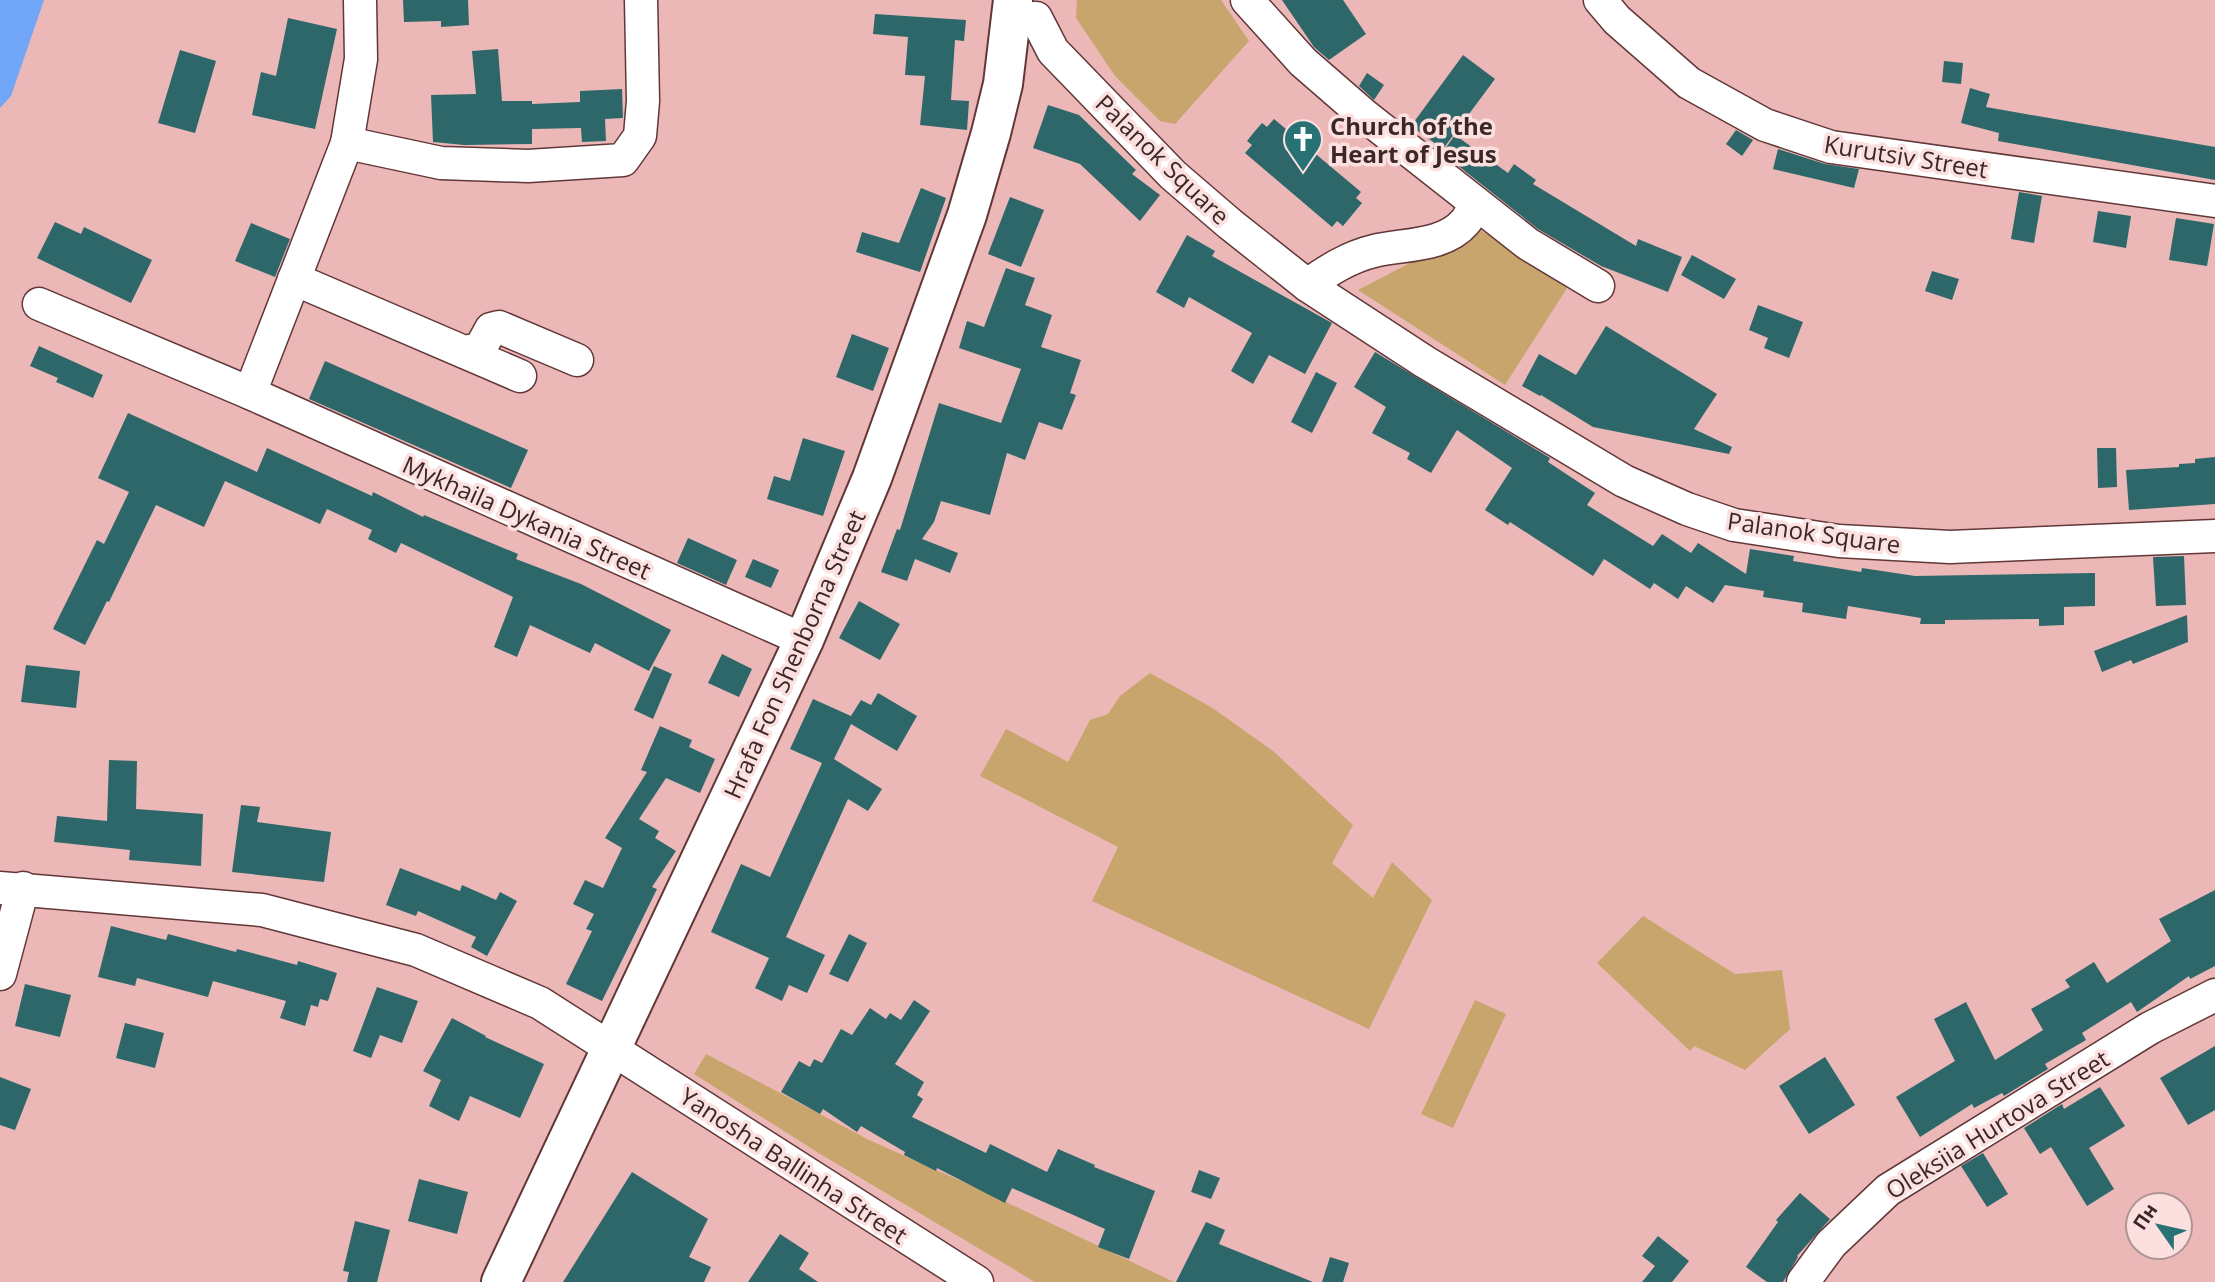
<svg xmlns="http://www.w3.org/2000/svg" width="2215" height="1282" viewBox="0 0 2215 1282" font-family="'Open Sans',sans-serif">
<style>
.green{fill:#c7a56d}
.water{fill:#71a6f9}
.building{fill:#2d676a}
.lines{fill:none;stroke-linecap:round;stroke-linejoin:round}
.minor-casing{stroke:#623738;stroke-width:35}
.highway-casing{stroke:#623738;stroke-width:42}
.minor{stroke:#fff;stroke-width:32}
.highway{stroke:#fff;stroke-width:38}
.labels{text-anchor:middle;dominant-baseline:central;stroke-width:7;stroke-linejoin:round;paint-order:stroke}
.poi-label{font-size:24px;font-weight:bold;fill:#3b2727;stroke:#fbe0df;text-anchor:start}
.street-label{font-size:24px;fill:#3b2727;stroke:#fbe0df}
</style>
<rect width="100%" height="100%" fill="#ecb8b7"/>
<g class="green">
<polygon points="1077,0 1221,0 1249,41 1175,124 1160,121 1115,76 1076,18"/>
<polygon points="1477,228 1569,285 1505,385 1358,290"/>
<polygon points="1150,673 1211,707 1273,751 1353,825 1332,863 1373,898 1392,862 1432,900 1369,1029 1092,901 1118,847 980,776 1006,729 1068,762 1090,720 1108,714 1120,696"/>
<polygon points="1643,916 1735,974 1782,970 1790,1029 1745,1070 1694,1046 1690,1051 1597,963"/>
<polygon points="1475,1000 1506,1014 1453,1128 1421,1114"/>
<polygon points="706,1054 869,1140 970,1185 1174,1282 1035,1282 817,1152 694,1074"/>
</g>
<polygon class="water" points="0,0 44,0 11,96 0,108"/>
<g class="building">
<polygon points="403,0 468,0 469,25 441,27 441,21 404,22"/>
<polygon points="1282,0 1343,0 1366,34 1329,60 1314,47"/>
<polygon points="875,14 966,20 964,41 955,40 951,100 969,101 967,130 920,125 925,76 905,75 908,37 873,34"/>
<polygon points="288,18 337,29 315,129 252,115 261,72 276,76"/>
<polygon points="498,49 502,101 532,101 532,104 580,102 580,91 622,89 623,118 605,119 606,141 582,142 581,128 532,129 532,144 464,145 433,142 431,95 476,94 472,51"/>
<polygon points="180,50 216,61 195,133 158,123"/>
<polygon points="1463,55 1495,79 1443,149 1411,126"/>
<polygon points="1944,61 1963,63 1961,84 1942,82"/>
<polygon points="1367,73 1384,85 1374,100 1359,86"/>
<polygon points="1970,88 1990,94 1986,107 2215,147 2215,180 1998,141 1999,133 1961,123"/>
<polygon points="1048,105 1079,115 1136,170 1132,174 1160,195 1140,221 1080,164 1033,148"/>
<polygon points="1274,119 1361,192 1356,198 1362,203 1343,226 1337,221 1332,227 1245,153 1252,145 1247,141 1255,131 1262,123 1267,127"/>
<polygon points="1736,130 1753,140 1742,156 1726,144"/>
<polygon points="1455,135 1508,173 1514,164 1536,180 1533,184 1636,246 1638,239 1682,257 1668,292 1601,266 1538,229 1442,153"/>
<polygon points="1778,149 1825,164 1859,169 1854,188 1773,169"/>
<polygon points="921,188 946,198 920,272 856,252 862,232 899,243"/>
<polygon points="2019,192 2042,196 2034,243 2011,239"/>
<polygon points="1010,197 1044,210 1021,267 988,254"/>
<polygon points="2098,211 2131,216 2126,248 2093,242"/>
<polygon points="2176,218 2214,224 2207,266 2169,260"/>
<polygon points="55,222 81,234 84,227 152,260 131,303 37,258"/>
<polygon points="251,223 290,239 275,277 235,261"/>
<polygon points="1187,235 1215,251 1212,256 1332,323 1305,374 1269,355 1253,384 1231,371 1252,333 1189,297 1184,308 1156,292"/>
<polygon points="1692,255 1736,279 1724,299 1681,275"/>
<polygon points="1006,268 1035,278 1025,305 1052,315 1041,347 1081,360 1070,393 1076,395 1062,430 1039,422 1025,460 1007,453 990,515 941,501 934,522 922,539 958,553 950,573 915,559 907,581 881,572 897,529 900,530 939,403 1001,423 1021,369 959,348 967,321 984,327"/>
<polygon points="1932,271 1959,279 1952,300 1925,291"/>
<polygon points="1758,305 1803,322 1789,358 1764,348 1768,338 1749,330"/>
<polygon points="1606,326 1717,394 1694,429 1732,447 1729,454 1593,427 1541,395 1540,396 1522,386 1539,354 1576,375"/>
<polygon points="852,334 889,348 873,391 836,377"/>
<polygon points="39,346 103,375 93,398 56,382 58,378 30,366"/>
<polygon points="1375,352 1550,458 1548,462 1595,493 1587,505 1653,546 1662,534 1691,553 1698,543 1746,574 1750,549 1794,556 1793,561 1861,572 1862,568 1915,576 2095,573 2095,606 2064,607 2064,625 2039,626 2039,619 1945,620 1945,624 1920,624 1921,618 1848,606 1846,619 1802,612 1803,603 1763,597 1764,591 1725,585 1713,603 1686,586 1678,599 1654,583 1650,589 1604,559 1593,576 1510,522 1508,525 1485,510 1512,468 1457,430 1431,473 1407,459 1410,453 1372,433 1386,407 1354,387"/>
<polygon points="325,361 528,450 511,488 309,399"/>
<polygon points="1316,372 1337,383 1312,433 1291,422"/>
<polygon points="128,413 257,472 267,448 372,496 373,492 423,517 424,515 518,554 516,559 581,584 671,630 649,671 595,643 590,653 530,625 517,657 494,647 513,597 401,543 396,553 368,539 372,530 327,509 320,524 225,481 204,527 156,505 109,602 107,601 85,645 53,629 97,540 104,544 129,492 98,478"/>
<polygon points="803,438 845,451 823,516 767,499 774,476 790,481"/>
<polygon points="2097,448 2116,448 2117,487 2098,488"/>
<polygon points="2215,457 2215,504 2129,510 2126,470 2179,467 2179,464 2195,463 2195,459"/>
<polygon points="688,538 737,560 726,585 677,563"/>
<polygon points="2184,556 2186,605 2156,606 2153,557"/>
<polygon points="753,559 779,570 771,588 745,577"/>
<polygon points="859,601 900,624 880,660 839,638"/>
<polygon points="2187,615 2188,642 2133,664 2131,660 2102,672 2094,651"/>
<polygon points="722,654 752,669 739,697 708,683"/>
<polygon points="26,665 80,671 76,708 21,702"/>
<polygon points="654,666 672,674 653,719 634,710"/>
<polygon points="878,693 917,716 897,751 851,724 834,759 882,789 868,811 848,799 786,937 825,955 807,993 789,985 782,1001 755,988 769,958 711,932 741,864 770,877 822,763 790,749 813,699 851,716 861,700 871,705"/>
<polygon points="660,726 692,740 689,747 715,759 700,793 666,778 639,819 659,831 655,838 676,851 652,887 657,889 602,1001 566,984 592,931 586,929 594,914 573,904 585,880 603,888 622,848 605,838 647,772 641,770"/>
<polygon points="109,760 137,761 136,809 203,814 201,866 129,860 130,850 54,842 57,816 107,821"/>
<polygon points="241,805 260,807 257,822 331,832 324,882 232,872"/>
<polygon points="400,868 460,891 462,885 496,900 500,892 517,901 487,956 471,947 476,937 418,911 416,916 386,905"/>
<polygon points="2215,890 2215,966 2190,979 2189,976 2137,1012 2131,1002 2082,1033 2086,1040 2045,1064 2048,1069 2004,1096 2002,1093 1974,1108 1972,1104 1920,1137 1896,1097 1955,1061 1934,1019 1966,1002 1995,1060 2043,1030 2031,1009 2070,987 2065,980 2094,962 2107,983 2171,941 2159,919"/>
<polygon points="111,926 166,940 168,934 236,952 237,949 297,965 298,961 337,973 328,1001 320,999 318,1007 311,1005 305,1026 280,1018 286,1001 213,981 208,997 137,978 135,986 98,977"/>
<polygon points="849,934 867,943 848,982 829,974"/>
<polygon points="25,984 71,995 60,1037 15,1026"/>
<polygon points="377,987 418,1001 402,1043 380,1035 371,1058 353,1051"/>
<polygon points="914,1000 930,1011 895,1064 924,1082 917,1095 923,1099 912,1117 986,1153 990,1144 1047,1172 1058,1149 1095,1165 1094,1167 1155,1191 1129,1259 1098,1247 1105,1229 1012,1188 1005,1203 937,1168 936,1171 904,1155 905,1152 861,1126 857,1132 823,1109 820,1114 781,1092 799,1061 810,1067 814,1059 822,1063 841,1029 852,1035 870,1008 886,1019 890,1013 901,1020"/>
<polygon points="452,1018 486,1036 485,1037 544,1064 520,1118 470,1096 459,1121 429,1106 441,1080 423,1071"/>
<polygon points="125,1023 164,1033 155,1068 116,1058"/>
<polygon points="2215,1046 2215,1110 2188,1125 2160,1078"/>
<polygon points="1825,1057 1855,1105 1809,1134 1779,1086"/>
<polygon points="0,1077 31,1089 15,1130 0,1125"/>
<polygon points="2100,1087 2125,1126 2089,1148 2114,1189 2087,1206 2051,1147 2040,1154 2024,1128 2062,1104 2064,1109"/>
<polygon points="1983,1153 2008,1194 1987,1207 1961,1166"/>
<polygon points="1199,1170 1220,1178 1211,1199 1191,1192"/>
<polygon points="632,1172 708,1219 689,1257 711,1267 704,1282 563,1282"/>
<polygon points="419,1179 468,1192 457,1234 408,1221"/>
<polygon points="1800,1193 1830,1219 1797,1256 1798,1257 1783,1282 1767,1282 1746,1267 1778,1222 1776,1220"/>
<polygon points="355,1221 390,1230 377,1282 347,1282 349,1272 343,1271"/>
<polygon points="1206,1222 1225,1230 1219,1244 1313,1282 1176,1282"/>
<polygon points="780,1234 809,1253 799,1269 818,1282 748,1282"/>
<polygon points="1658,1236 1689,1261 1672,1282 1642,1282 1655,1266 1642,1256"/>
<polygon points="1330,1257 1349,1263 1343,1282 1322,1282"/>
</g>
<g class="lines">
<defs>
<g id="minor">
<polyline points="360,0 361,59 347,143 250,393 804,640"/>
<polyline points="1247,0 1303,62 1364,115 1528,244 1598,286"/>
<polyline points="1600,0 1617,20 1689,83 1765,125 1831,147 2215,201"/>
<polyline points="1012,19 1036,18 1053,51 1173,175 1230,224 1307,285 1425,362 1624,481 1687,509 1734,525 1839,541 1950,547 2215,536"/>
<polyline points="347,143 441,163 528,166 623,160 640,136 643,101 641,0"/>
<polyline points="294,279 520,376"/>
<path d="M1307 285C1329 270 1349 257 1374 251 1403 244 1444 247 1465 222 1470 217 1472 209 1474 203"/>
<polyline points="39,304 250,393"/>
<polyline points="465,352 480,349 491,329 499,327 577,360"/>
<polyline points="0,888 262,910 416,950 540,1003 977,1282"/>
<polyline points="0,974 23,888"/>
<polyline points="1803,1282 1831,1244 1888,1190 2150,1028 2215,995"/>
</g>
<polyline id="highway" points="501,1282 804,640 872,478 967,215 991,133 1003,84 1013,0"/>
</defs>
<use href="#minor" class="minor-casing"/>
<use href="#highway" class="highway-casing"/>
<use href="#minor" class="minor"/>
<use href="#highway" class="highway"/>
</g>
<defs>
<symbol id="church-pin" viewBox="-11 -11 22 30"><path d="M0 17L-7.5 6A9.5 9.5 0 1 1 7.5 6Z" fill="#287276" stroke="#fbe0df"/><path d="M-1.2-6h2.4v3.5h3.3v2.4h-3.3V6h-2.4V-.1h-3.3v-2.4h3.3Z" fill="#fff"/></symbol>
</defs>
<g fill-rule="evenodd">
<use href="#church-pin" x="1281" y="117" width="44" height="60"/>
</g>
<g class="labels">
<g class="poi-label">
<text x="1330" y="125">Church of the<tspan x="1330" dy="28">Heart of Jesus</tspan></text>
</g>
<g class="street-label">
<text transform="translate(1906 156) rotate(9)">Kurutsiv Street</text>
<text transform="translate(1163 159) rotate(44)">Palanok Square</text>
<text transform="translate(527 517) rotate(24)">Mykhaila Dykania Street</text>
<text transform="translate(1814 532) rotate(8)">Palanok Square</text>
<text transform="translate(794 654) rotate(-66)">Hrafa Fon Shenborna Street</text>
<text transform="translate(1997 1124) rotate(-32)">Oleksiia Hurtova Street</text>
<text transform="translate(794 1165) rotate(33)">Yanosha Ballinha Street</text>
</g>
</g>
<g transform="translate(2159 1226) rotate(304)"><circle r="33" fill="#fbe0df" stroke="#ae9695" stroke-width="2"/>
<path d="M0-5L12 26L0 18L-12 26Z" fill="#287276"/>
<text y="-10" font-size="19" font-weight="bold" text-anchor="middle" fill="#3b2727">Пн</text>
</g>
</svg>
